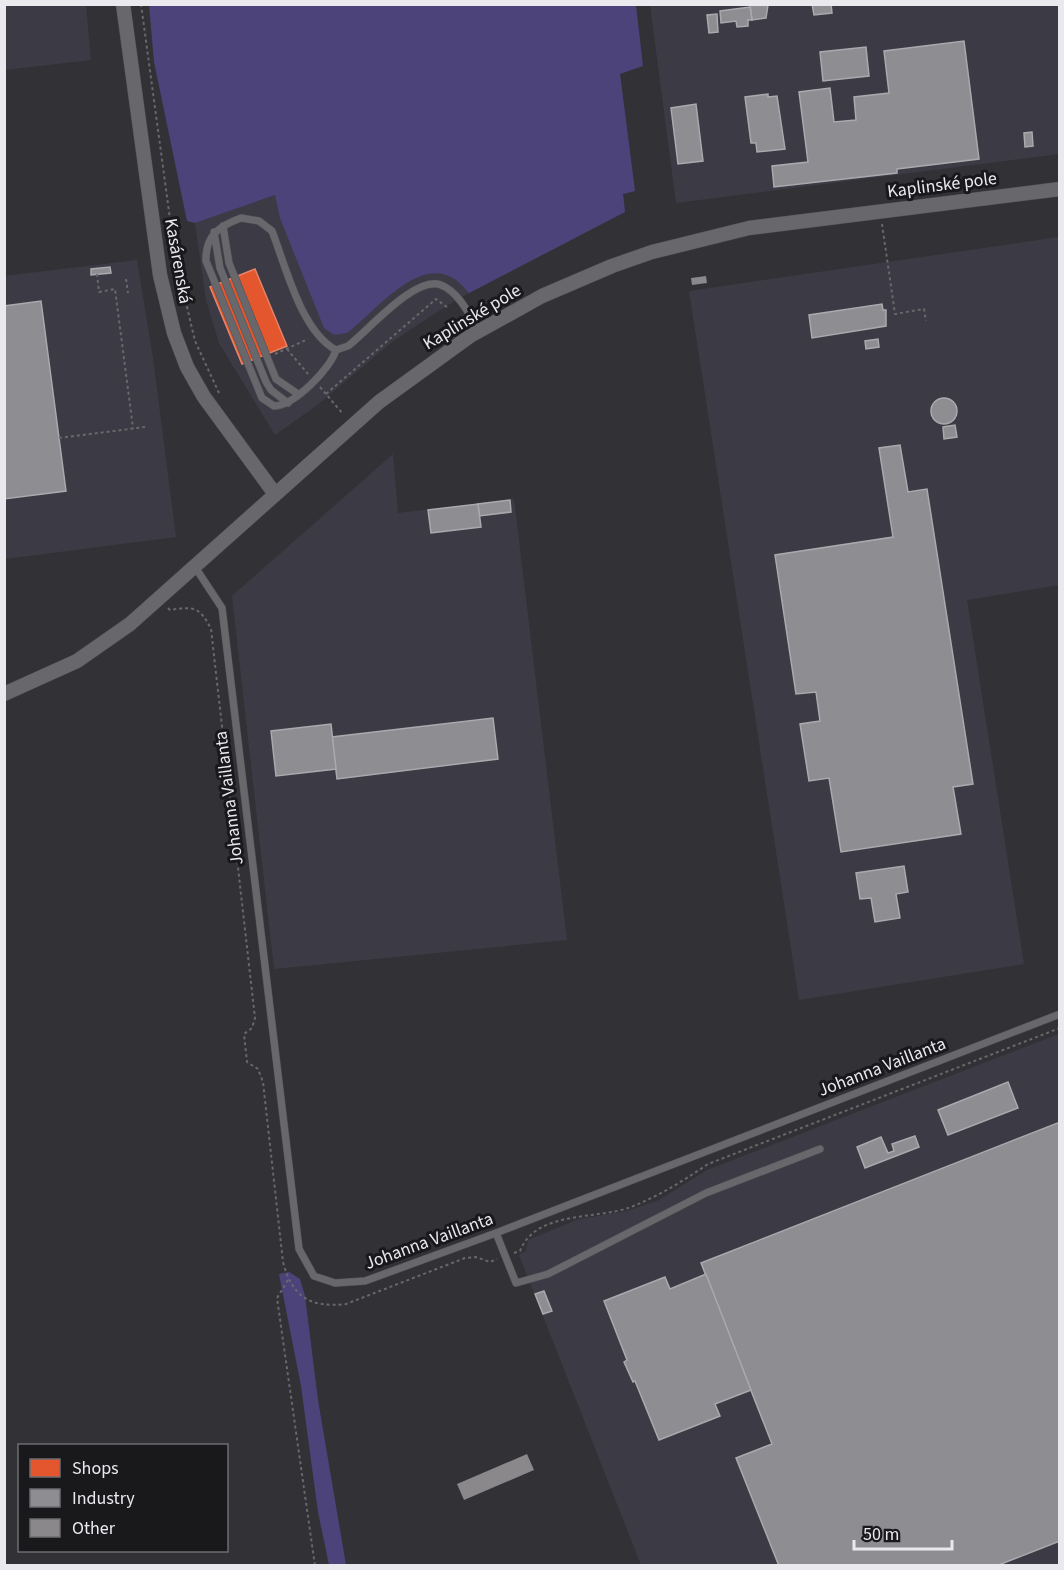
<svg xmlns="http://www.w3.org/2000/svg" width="1064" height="1570" viewBox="0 0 1064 1570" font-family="'Source Sans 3',sans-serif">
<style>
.built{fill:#3c3b45}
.green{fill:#4c437a}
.shops{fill:#e4572e;stroke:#e68368;stroke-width:1.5}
.industry{fill:#8d8d92;stroke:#a9a9ae;stroke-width:1.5}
.building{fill:#8a888a}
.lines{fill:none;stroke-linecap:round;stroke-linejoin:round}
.lane-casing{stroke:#504f54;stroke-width:8}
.street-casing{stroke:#504f54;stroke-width:15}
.path{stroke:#68686c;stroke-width:2;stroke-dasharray:3 3;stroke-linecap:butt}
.lane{stroke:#68686c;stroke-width:7}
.street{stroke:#68686c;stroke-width:14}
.labels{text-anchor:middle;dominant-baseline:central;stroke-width:6;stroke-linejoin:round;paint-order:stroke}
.street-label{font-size:18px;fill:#eae9ee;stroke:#19191c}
</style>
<rect width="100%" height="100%" fill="#323136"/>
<g class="built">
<polygon points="4,5 86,5 91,60 5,70"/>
<polygon points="650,5 1059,5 1059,154 676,203"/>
<polygon points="620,74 635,191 623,194 625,212 458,299 428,318 392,342 316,406 275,435 219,343 206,300 195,223"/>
<polygon points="1059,237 1059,585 967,600 1024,964 799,1000 689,291"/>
<polygon points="137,260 153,358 176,537 5,559 4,276"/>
<polygon points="393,454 398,513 514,499 567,940 274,969 232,596"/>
<polygon points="1059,1034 1059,1565 641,1565 519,1255 526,1251 528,1240 579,1219 627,1211 659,1200 707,1170"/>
</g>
<g class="green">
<path d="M149 5H636L643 66 620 74 635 191 623 194 625 212 469 293C429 240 381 307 347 333L334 335 324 328 280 218 275 195 195 223 187 221 154 62Z"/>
<polygon points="289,1272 300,1279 305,1296 318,1400 346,1565 329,1565 318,1512 301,1386 279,1274"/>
</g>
<polygon class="shops" points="255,269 287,346 242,364 210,287"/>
<g class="industry">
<polygon points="750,4 768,5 766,18 752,20"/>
<polygon points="812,4 831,4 832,13 814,15"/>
<polygon points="750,7 752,20 748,20 748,26 737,27 736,21 721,23 720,11"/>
<polygon points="717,14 718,32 709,33 707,15"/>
<polygon points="964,41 979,159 897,169 897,173 774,187 772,166 808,162 799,92 830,88 834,122 856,120 854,97 889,93 884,51"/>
<polygon points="866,47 869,76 823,81 820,52"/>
<polygon points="768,94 768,97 777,96 785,149 757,152 756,143 751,143 745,97"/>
<polygon points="696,104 703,161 678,164 671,108"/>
<polygon points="1032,132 1033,146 1025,147 1024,133"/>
<polygon points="110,267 111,273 91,275 91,269"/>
<polygon points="41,301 66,491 4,499 4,306"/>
<polygon points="882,304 883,310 886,310 886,326 812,338 809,315"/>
<polygon points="878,339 879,347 866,349 865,341"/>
<circle cx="944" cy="411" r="13"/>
<polygon points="955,425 957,437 944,439 943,427"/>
<polygon points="900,445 908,492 927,489 973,784 953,787 961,834 841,852 829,778 809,781 800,724 820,721 816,692 796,694 775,555 893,537 879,448"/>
<polygon points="510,500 511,512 479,516 478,504"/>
<polygon points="478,504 481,527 431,533 428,510"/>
<polygon points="493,718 498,759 337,779 332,737"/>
<polygon points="331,724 336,769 276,776 271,731"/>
<polygon points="904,866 908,892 896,894 900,918 875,922 871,898 860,899 856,873"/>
<polygon points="1008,1082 1018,1108 948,1135 938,1110"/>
<polygon points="1060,1122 1060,1541 996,1566 779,1566 736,1458 772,1444 701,1263"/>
<polygon points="915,1136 919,1147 865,1168 857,1147 881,1137 888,1153 894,1151 892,1144"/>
<polygon points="706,1274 751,1390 715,1404 720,1416 659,1440 635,1381 633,1382 624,1362 627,1360 604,1301 665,1277 670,1289"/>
<polygon points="544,1291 552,1311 543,1314 535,1294"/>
</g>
<g class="building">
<polygon points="706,276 707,283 692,285 691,278"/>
<polygon points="527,1454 534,1470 464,1500 457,1484"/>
</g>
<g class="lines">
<defs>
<g id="lane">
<polyline points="223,226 229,263 276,379 298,394"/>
<polyline points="214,232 220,268 266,382 271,390 288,403"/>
<path d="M336 350C331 368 294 406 274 406L262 398 206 261C205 236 219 226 241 218L259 221 272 231C286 267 301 331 336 350L348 346C368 331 415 275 441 285 459 292 470 316 479 331"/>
<polyline points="195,567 222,608 299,1249 314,1276 335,1283 365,1281 496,1233 1060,1014"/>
<polyline points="496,1233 516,1283 548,1274 706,1193 820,1149"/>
</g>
<g id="street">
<polyline points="123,4 160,275 174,333 187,367 204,397 275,494"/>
<polyline points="4,694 77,661 130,624 379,402 470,336 542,296 612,266 652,252 749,228 1060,189"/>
</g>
</defs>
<use href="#lane" class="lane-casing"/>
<use href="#street" class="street-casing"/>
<g class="path">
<polyline points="141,4 175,256 195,341 219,393"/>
<polyline points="882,224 895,314 924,309 926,321"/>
<polyline points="97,274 99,292 115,289 133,428"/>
<polyline points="126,279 128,293"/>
<polyline points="287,349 308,374"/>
<polyline points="275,354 308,339"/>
<polyline points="320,387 343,414"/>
<polyline points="326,394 436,299 448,308"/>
<polyline points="59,438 145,427"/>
<path d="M168 608 170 610C194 606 200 607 211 629L255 1018 252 1028 244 1034 247 1062 258 1069 263 1082 283 1262C292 1297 310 1308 346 1304L465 1258 476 1257 490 1262 497 1259"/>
<path d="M514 1253 520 1251C536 1210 597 1220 631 1207 659 1196 683 1181 708 1164L1060 1028"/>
<polyline points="288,1280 277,1298 315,1566"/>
</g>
<use href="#lane" class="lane"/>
<use href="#street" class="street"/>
</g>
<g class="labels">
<g class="street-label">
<text transform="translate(942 185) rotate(-7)">Kaplinské pole</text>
<text transform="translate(178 261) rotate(80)">Kasárenská</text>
<text transform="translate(472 317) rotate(-31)">Kaplinské pole</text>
<text transform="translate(229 798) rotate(-97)">Johanna Vaillanta</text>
<text transform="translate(882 1067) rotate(-21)">Johanna Vaillanta</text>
<text transform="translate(429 1241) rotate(-20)">Johanna Vaillanta</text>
</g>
</g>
<rect width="1064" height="1570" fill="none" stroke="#eae9ee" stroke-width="12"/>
<rect x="18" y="1444" width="210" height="108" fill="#19191c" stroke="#6d6c70" stroke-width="1.5"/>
<rect x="30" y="1459" width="30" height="18" fill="#e4572e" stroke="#6d6c70" stroke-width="1.5"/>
<text x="72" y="1474" font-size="18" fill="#eae9ee">Shops</text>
<rect x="30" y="1489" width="30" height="18" fill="#8d8d92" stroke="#6d6c70" stroke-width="1.5"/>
<text x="72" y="1504" font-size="18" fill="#eae9ee">Industry</text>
<rect x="30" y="1519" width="30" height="18" fill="#8a888a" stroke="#6d6c70" stroke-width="1.5"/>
<text x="72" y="1534" font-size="18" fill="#eae9ee">Other</text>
<path d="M854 1540v9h98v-9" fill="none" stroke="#eae9ee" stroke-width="3"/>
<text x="863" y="1540" font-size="18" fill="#eae9ee" stroke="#19191c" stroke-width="4.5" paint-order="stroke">50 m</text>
</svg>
